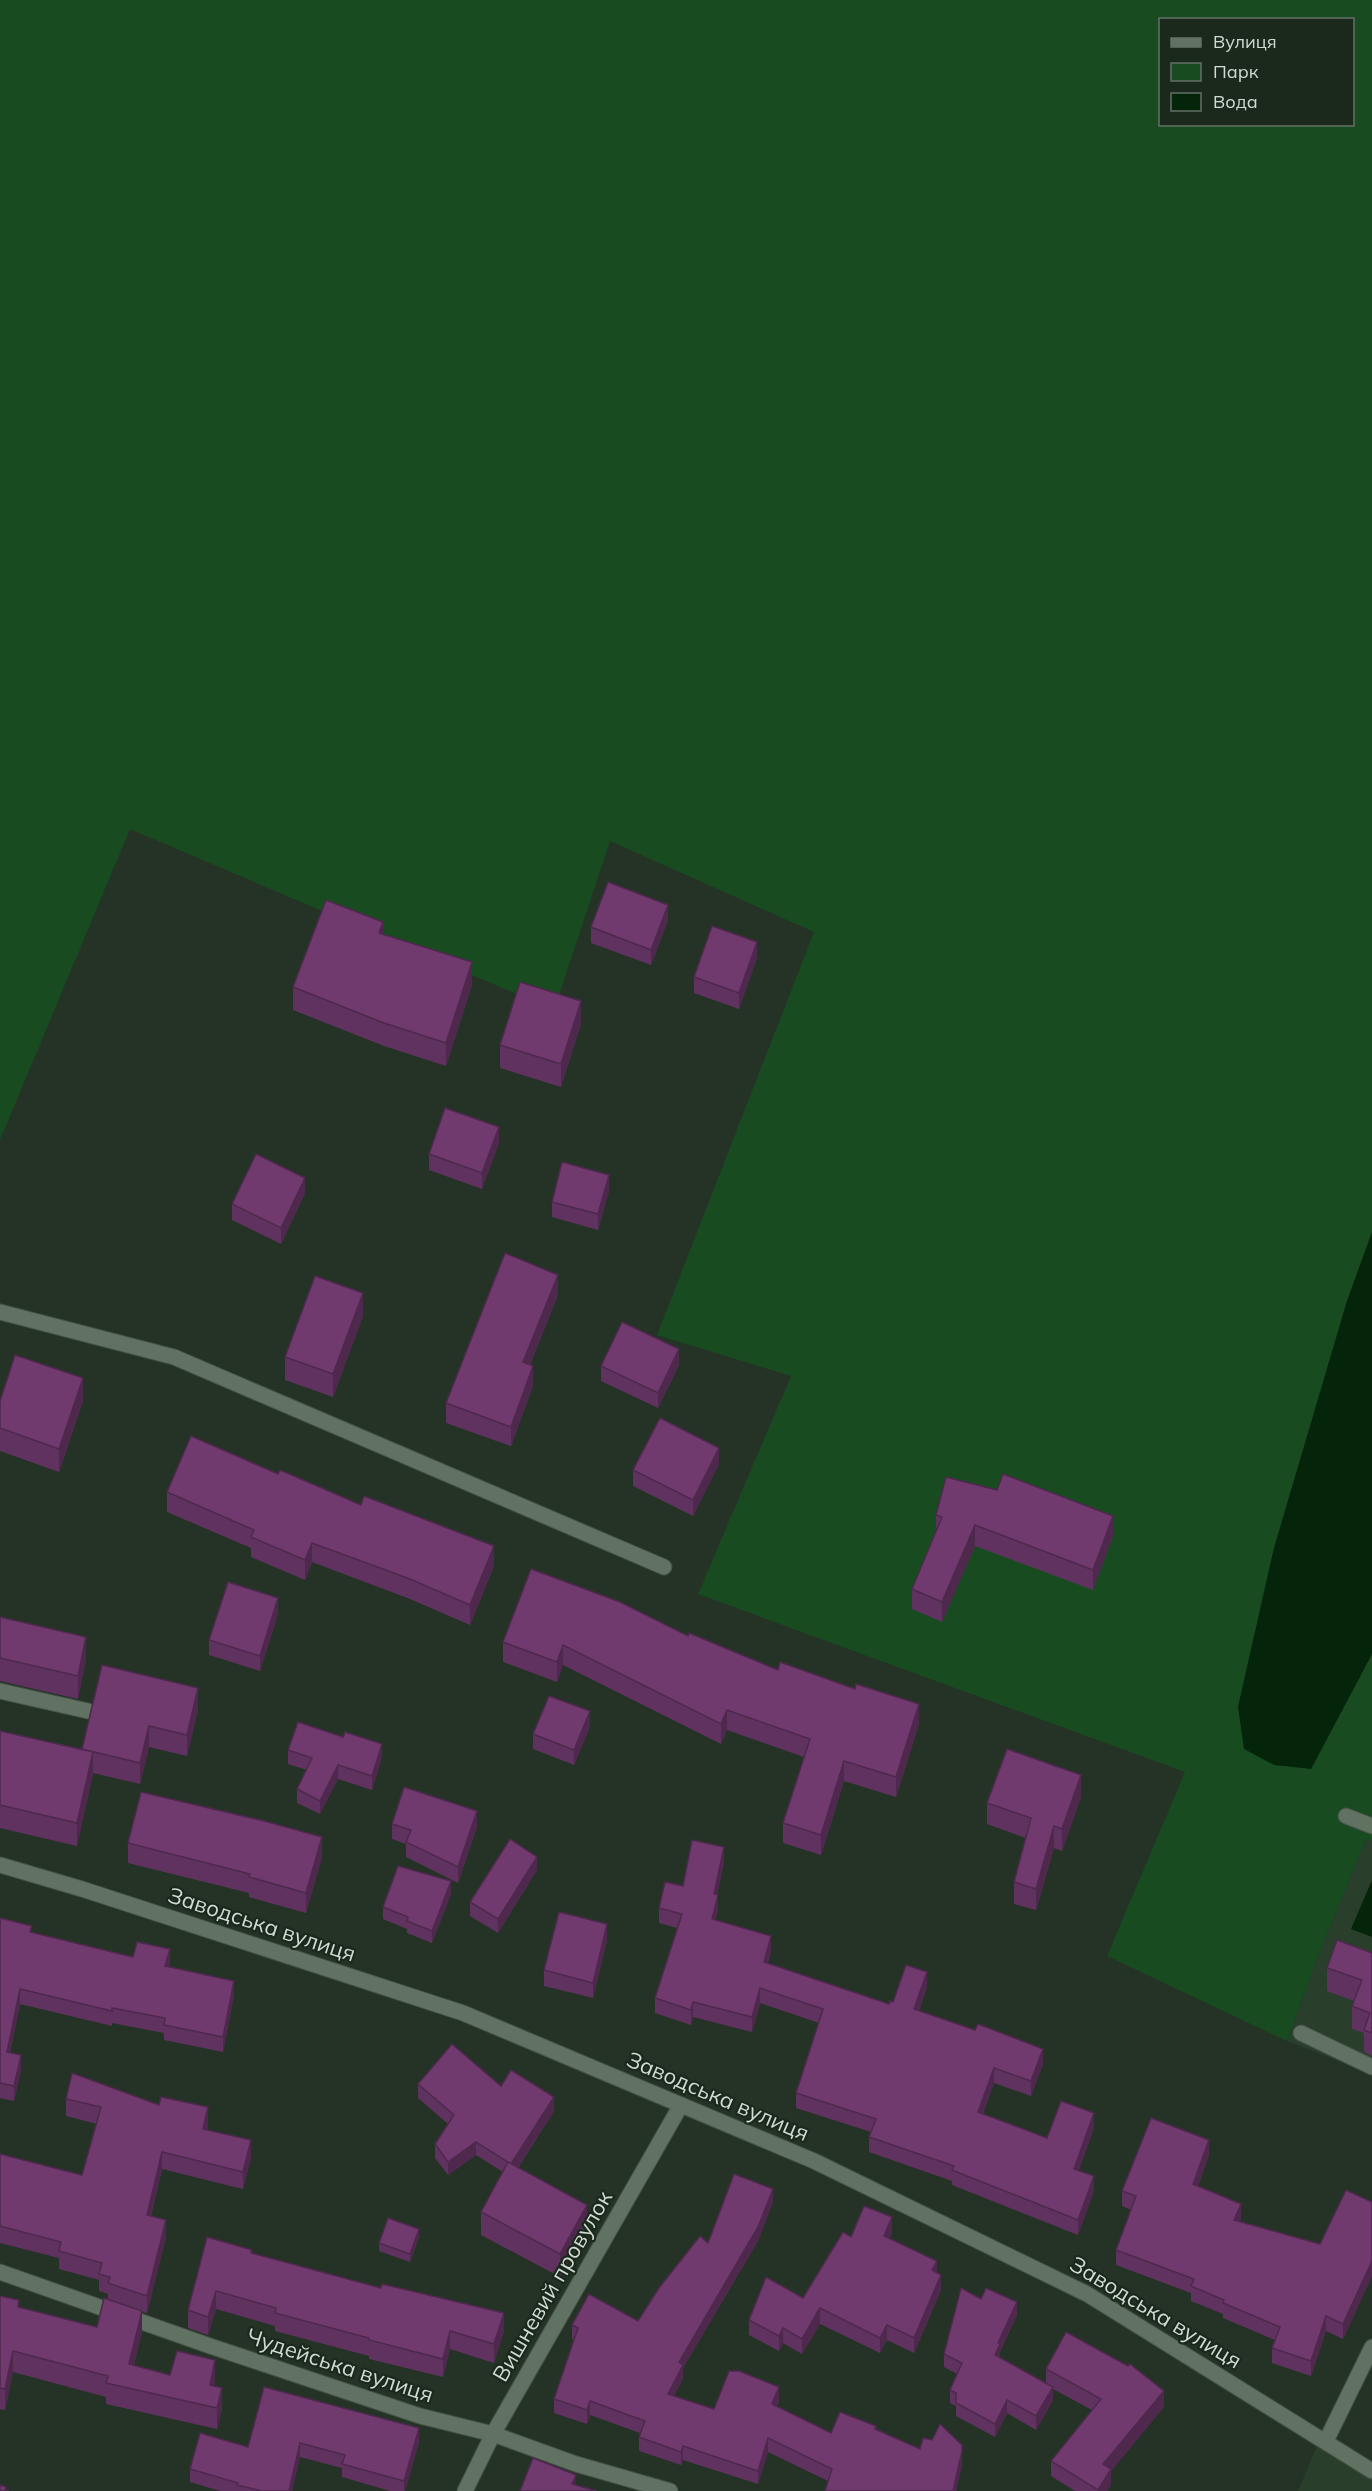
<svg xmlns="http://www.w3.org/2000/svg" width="1372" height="2491" viewBox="0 0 1372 2491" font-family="Mulish,sans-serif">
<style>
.built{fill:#2a3e2c}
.green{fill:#184b20;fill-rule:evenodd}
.water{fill:#04250a}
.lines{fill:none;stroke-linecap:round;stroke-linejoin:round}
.service-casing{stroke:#445146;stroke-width:17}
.minor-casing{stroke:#445146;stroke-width:17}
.secondary-casing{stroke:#445146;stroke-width:17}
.service{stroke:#617262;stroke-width:15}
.minor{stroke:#617262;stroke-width:15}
.secondary{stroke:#617262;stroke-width:15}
.wall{fill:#60325f}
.shaded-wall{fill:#4e294d}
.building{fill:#703a6e;stroke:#4e294d;stroke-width:1.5}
.labels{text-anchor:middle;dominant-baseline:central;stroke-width:4.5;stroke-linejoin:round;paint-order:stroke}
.street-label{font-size:22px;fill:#d2dbd2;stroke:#1b291c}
</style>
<rect width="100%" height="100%" fill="#253326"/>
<g class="built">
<polygon points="1366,1839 1372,1841 1372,2074 1287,2041 1316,1961"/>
<polygon points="1318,2444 1372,2476 1372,2491 1298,2491"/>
</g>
<path class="green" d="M0 0H1372V1232L1347 1301 1274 1548 1238 1707 1311 1769 1372 1654V1841L1366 1839 1316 1961 1287 2041 1107 1956 1185 1772 698 1594 791 1376 657 1335 814 932 610 841 554 1010 130 829 0 1140ZM1160 20H1352V124H1160Z"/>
<g class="water">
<polygon points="1372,1232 1372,1654 1311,1769 1274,1765 1244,1749 1238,1707 1274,1548 1347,1301"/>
<polygon points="1372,1880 1372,1937 1351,1929"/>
</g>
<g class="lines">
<defs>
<g id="service">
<polyline points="0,1312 174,1357 664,1567"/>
<polyline points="0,1691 88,1711"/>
<polyline points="1346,1816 1372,1826"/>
<polyline points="1301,2033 1372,2067"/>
<polyline points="1326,2441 1372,2347"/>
</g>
<g id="minor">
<polyline points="0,2272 210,2346 420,2416 493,2434 576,2464 670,2491"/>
<polyline points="465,2491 493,2434 681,2105"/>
</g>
<polyline id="secondary" points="0,1865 82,1889 463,2013 814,2161 1087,2294 1372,2471"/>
</defs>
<use href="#service" class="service-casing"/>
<use href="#minor" class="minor-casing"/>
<use href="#secondary" class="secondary-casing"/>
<use href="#service" class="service"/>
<use href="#minor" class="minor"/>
<use href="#secondary" class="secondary"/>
</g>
<g class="wall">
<polygon points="668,920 651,965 591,943 591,927"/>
<polygon points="383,934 472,985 446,1066 384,1046 293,1010 293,987"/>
<polygon points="757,958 739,1009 694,993 694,977"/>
<polygon points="581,1024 561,1087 500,1068 500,1045"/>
<polygon points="499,1143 482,1189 429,1170 429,1154"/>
<polygon points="609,1191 598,1230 552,1217 552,1202"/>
<polygon points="305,1193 281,1244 232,1220 232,1204"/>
<polygon points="558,1295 530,1365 533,1386 511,1446 446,1423 446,1403"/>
<polygon points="363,1316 333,1397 285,1380 285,1357"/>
<polygon points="679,1365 658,1408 601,1381 601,1366"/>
<polygon points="0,1401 83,1401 59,1472 0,1451"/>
<polygon points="719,1464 693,1516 633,1486 633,1470"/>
<polygon points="278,1474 494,1566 470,1625 410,1599 312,1562 305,1580 251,1557 251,1548 167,1512 167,1492"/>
<polygon points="936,1515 1113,1536 1093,1590 975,1546 942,1622 912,1609 912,1589 936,1531"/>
<polygon points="278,1614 260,1671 209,1655 209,1640"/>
<polygon points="0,1617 86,1659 78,1699 0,1681"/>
<polygon points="688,1636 919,1724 896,1797 844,1781 821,1855 783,1843 783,1823 804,1757 727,1730 721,1744 563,1665 557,1682 503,1662 503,1642"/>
<polygon points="198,1710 187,1756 149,1747 140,1784 93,1773 77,1846 0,1828 0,1731 82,1749"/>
<polygon points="590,1727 574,1765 533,1749 533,1734"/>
<polygon points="288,1750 382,1757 372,1790 338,1779 320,1814 297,1803 297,1789 307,1770 288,1764"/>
<polygon points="1081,1797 1062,1851 1054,1848 1036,1910 1014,1904 1014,1882 1026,1838 987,1824 987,1803"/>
<polygon points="392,1824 477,1827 458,1883 406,1857 406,1844 392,1839"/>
<polygon points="128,1843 322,1857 306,1913 249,1897 249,1893 128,1863"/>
<polygon points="724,1862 717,1895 718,1910 715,1920 771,1951 768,1963 889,2004 927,1987 919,2011 1043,2064 1031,2096 994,2083 983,2114 1047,2138 1094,2128 1079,2170 1094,2191 1078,2235 952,2185 952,2181 869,2152 869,2137 871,2132 796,2108 796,2093 819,2023 760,2003 752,2032 693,2017 691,2025 655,2013 655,1998 677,1928 659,1923 659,1908 683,1886"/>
<polygon points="537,1870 498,1933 470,1916 470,1902"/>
<polygon points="451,1894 432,1943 407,1933 407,1929 383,1919 383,1907"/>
<polygon points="0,1918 32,1933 133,1957 170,1964 169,1967 234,1995 223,2052 164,2040 164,2033 112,2023 112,2026 20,2004 10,2053 21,2070 14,2101 0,2098"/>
<polygon points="607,1940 593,1998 544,1986 544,1970"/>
<polygon points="1372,1953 1372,2056 1364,2052 1364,2033 1352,2029 1352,2006 1354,2001 1327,1991 1327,1968"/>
<polygon points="418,2084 501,2086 554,2111 518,2168 587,2227 560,2277 481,2235 481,2212 503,2172 476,2155 448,2175 435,2158 435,2144 448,2124 418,2098"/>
<polygon points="66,2099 208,2125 207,2130 251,2158 243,2189 162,2169 151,2216 166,2237 147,2313 142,2312 142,2332 134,2365 170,2375 215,2381 214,2386 222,2409 217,2429 106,2404 106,2397 13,2372 5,2410 0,2409 0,2296 19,2307 97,2327 108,2299 108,2294 99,2291 99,2280 59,2269 59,2258 0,2243 0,2154 82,2175 97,2124 66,2116"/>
<polygon points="1209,2155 1198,2186 1241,2219 1239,2222 1320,2244 1372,2202 1372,2276 1343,2339 1326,2331 1311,2376 1272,2363 1272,2348 1275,2340 1223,2318 1223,2314 1191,2301 1191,2293 1116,2265 1116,2250 1131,2210 1122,2206 1122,2191"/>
<polygon points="773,2202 758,2241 683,2368 683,2378 674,2396 714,2409 779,2401 777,2407 831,2433 876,2430 920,2449 962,2465 956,2491 825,2491 828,2481 768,2452 758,2484 683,2460 681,2465 639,2451 639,2437 640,2433 590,2415 587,2424 554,2413 554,2399 574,2339 572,2339 572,2325 638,2321 708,2243"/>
<polygon points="892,2233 889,2239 937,2273 941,2290 914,2353 887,2340 880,2353 820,2324 802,2354 783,2343 779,2351 749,2335 749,2320 803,2298 851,2237"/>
<polygon points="419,2237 410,2262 379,2251 379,2243"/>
<polygon points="252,2253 504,2331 494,2363 450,2349 443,2377 369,2359 369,2356 275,2331 275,2326 216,2309 208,2335 188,2328 188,2310"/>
<polygon points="981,2299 1017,2315 1000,2352 1000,2358 1046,2383 1046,2369 1164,2407 1111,2471 1111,2485 1107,2491 1075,2491 1051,2476 1051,2461 1092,2410 1053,2389 1053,2400 1036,2430 1007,2413 995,2437 956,2416 956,2406 950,2403 950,2390 957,2374 944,2367 944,2354"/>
<polygon points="264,2387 419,2442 405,2491 390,2491 342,2477 342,2468 300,2457 292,2491 220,2491 190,2482 190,2469 248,2447"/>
</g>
<g class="shaded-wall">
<polygon points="668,905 668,920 651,965 651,950"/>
<polygon points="383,922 383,945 379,933"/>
<polygon points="757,942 757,958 739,1009 739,993"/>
<polygon points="472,962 472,985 446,1066 446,1043"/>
<polygon points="581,1001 581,1024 561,1087 561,1064"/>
<polygon points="499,1127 499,1143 482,1189 482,1173"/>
<polygon points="609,1175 609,1191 598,1230 598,1214"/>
<polygon points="305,1178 305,1193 281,1244 281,1228"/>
<polygon points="558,1275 558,1295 523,1382 523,1362"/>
<polygon points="363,1293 363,1316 333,1397 333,1374"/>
<polygon points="679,1349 679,1365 658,1408 658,1393"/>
<polygon points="533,1366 533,1386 511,1446 511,1427"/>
<polygon points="83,1378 83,1401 59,1472 59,1449"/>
<polygon points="719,1448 719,1464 693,1516 693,1500"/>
<polygon points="1113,1516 1113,1536 1093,1590 1093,1570"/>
<polygon points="975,1525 975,1546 942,1622 942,1602"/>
<polygon points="312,1543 312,1562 305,1580 305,1560"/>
<polygon points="494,1546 494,1566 470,1625 470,1605"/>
<polygon points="278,1598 278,1614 260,1671 260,1656"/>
<polygon points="86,1637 86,1659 78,1699 78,1676"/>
<polygon points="563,1645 563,1665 557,1682 557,1662"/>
<polygon points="198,1688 198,1710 187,1756 187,1735"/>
<polygon points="919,1704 919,1724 896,1797 896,1777"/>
<polygon points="727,1710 727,1730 721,1744 721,1724"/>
<polygon points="590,1711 590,1727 574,1765 574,1750"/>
<polygon points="149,1726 149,1747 140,1784 140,1763"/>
<polygon points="382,1744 382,1757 372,1790 372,1776"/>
<polygon points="93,1752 93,1775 77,1846 77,1823"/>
<polygon points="844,1761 844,1781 821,1855 821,1835"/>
<polygon points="338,1765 338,1779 320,1814 320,1801"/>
<polygon points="1081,1775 1081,1797 1062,1851 1062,1829"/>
<polygon points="477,1811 477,1827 458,1883 458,1867"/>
<polygon points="1054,1826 1054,1848 1036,1910 1036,1889"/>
<polygon points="322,1837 322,1857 306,1913 306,1893"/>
<polygon points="724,1847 724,1862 714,1909 714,1894"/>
<polygon points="537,1857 537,1870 498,1933 498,1919"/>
<polygon points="451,1881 451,1894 432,1943 432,1931"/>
<polygon points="718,1895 718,1910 712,1934 712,1919"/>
<polygon points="607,1924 607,1940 593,1998 593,1983"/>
<polygon points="771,1936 771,1951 764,1977 764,1962"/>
<polygon points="170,1949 170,1964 165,1981 165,1966"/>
<polygon points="927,1972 927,1987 914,2024 914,2009"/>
<polygon points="234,1981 234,1995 223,2052 223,2037"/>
<polygon points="760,1988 760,2003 752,2032 752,2017"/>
<polygon points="20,1989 20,2004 7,2067 7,2052"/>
<polygon points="693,2002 693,2017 691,2025 691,2010"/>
<polygon points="1043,2049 1043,2064 1031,2096 1031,2081"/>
<polygon points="21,2055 21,2070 14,2101 14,2086"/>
<polygon points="994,2068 994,2083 978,2127 978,2112"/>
<polygon points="554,2097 554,2111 511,2178 511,2164"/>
<polygon points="208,2107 208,2125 203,2146 203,2129"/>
<polygon points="1094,2113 1094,2128 1074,2184 1074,2169"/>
<polygon points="251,2140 251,2158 243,2189 243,2172"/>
<polygon points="1209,2140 1209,2155 1193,2199 1193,2184"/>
<polygon points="476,2142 476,2155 448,2175 448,2162"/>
<polygon points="162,2152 162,2169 147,2232 147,2215"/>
<polygon points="1094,2176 1094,2191 1078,2235 1078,2220"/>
<polygon points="773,2189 773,2202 758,2241 683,2368 683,2378 668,2407 668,2394 679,2362"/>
<polygon points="1241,2204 1241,2219 1234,2235 1234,2220"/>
<polygon points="587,2205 587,2227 560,2277 560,2254"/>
<polygon points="892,2217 892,2233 884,2252 884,2236"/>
<polygon points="166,2220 166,2237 147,2313 147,2296"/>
<polygon points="419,2229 419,2237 410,2262 410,2254"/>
<polygon points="937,2261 937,2276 932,2270"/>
<polygon points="1372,2261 1372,2276 1343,2339 1343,2324"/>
<polygon points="941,2275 941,2290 914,2353 914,2338"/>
<polygon points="216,2291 216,2309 208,2335 208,2317"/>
<polygon points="1017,2302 1017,2315 1000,2352 1000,2358 995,2355 998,2343"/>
<polygon points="820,2308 820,2324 802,2354 802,2339"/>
<polygon points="142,2311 142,2332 129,2385 129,2364"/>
<polygon points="504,2313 504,2331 494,2363 494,2344"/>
<polygon points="1326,2316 1326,2331 1311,2376 1311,2361"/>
<polygon points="887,2325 887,2340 880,2353 880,2338"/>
<polygon points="783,2328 783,2343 779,2351 779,2336"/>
<polygon points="450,2331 450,2349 443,2377 443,2359"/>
<polygon points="13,2351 13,2372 5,2410 5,2389"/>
<polygon points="215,2360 215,2381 210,2406 210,2385"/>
<polygon points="779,2387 779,2401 772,2418 772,2404"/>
<polygon points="1053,2387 1053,2400 1036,2430 1036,2416"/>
<polygon points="222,2388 222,2409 217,2429 217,2408"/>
<polygon points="1164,2391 1164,2407 1111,2471 1111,2485 1107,2491 1098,2491 1103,2464"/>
<polygon points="1007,2400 1007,2413 995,2437 995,2424"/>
<polygon points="590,2401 590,2415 587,2424 587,2410"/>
<polygon points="419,2428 419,2442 405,2491 404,2491 404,2481"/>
<polygon points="768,2438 768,2452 758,2484 758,2471"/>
<polygon points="300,2443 300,2457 292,2491 289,2491"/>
<polygon points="683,2446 683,2460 681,2465 681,2452"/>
<polygon points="962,2451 962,2465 956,2491 953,2491"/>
<polygon points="576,2475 575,2491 572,2484"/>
</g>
<g class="building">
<polygon points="608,882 668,905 651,950 591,927"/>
<polygon points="326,900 383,922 379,933 472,962 446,1043 384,1023 293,987"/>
<polygon points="712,926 757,942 739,993 694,977"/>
<polygon points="520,982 581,1001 561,1064 500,1045"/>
<polygon points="445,1108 499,1127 482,1173 429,1154"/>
<polygon points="256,1154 305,1178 281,1228 232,1204"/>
<polygon points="562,1162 609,1175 598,1214 552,1202"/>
<polygon points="505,1253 558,1275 523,1362 533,1366 511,1427 446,1403"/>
<polygon points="315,1276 363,1293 333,1374 285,1357"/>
<polygon points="622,1322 679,1349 658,1393 601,1366"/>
<polygon points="15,1355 83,1378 59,1449 0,1428 0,1401"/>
<polygon points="660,1418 719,1448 693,1500 633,1470"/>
<polygon points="191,1436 278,1474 280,1470 361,1505 364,1496 494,1546 470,1605 410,1579 312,1543 305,1560 251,1537 254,1530 167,1492"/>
<polygon points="1003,1474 1113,1516 1093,1570 975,1525 942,1602 912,1589 942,1517 936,1515 946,1477 997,1490"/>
<polygon points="531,1569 620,1602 688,1636 689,1633 778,1670 780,1662 855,1689 856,1684 919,1704 896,1777 844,1761 821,1835 783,1823 810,1739 727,1710 721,1724 563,1645 557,1662 503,1642"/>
<polygon points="228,1582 278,1598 260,1656 209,1640"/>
<polygon points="0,1617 86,1637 78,1676 0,1658"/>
<polygon points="102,1665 198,1688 187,1735 149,1726 140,1763 82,1749"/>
<polygon points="549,1696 590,1711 574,1750 533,1734"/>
<polygon points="298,1722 343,1737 345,1732 382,1744 372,1776 338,1765 320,1801 297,1789 312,1758 288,1750"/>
<polygon points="0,1731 93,1752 77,1823 0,1805"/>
<polygon points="1007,1749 1081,1775 1062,1829 1054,1826 1036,1889 1014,1882 1031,1818 987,1803"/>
<polygon points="404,1787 477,1811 458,1867 406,1842 411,1830 392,1824"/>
<polygon points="141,1792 264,1821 322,1837 306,1893 249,1877 250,1874 128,1843"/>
<polygon points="510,1839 537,1857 498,1919 470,1902"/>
<polygon points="692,1840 724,1847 714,1894 718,1895 712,1919 771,1936 764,1962 889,2004 890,2001 893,2002 906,1965 927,1972 914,2009 975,2030 978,2024 1043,2049 1031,2081 994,2068 978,2112 1047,2138 1061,2101 1094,2113 1074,2169 1094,2176 1078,2220 952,2170 954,2166 869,2137 876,2119 796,2093 823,2009 760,1988 752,2017 693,2002 691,2010 655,1998 682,1914 659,1908 665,1882 683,1886"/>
<polygon points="398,1866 451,1881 432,1931 407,1921 408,1917 383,1907"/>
<polygon points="559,1912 607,1924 593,1983 544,1970"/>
<polygon points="0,1918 32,1926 30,1932 133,1957 137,1942 170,1949 165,1966 234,1981 223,2037 164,2025 165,2018 112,2008 112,2011 20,1989 7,2052 21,2055 14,2086 0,2083"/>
<polygon points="1337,1940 1372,1953 1372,2033 1364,2030 1370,2013 1352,2006 1362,1980 1327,1968"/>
<polygon points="452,2044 501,2086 511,2070 554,2097 511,2164 476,2142 448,2162 435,2144 454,2115 418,2084"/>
<polygon points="72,2073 159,2105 161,2097 208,2107 203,2129 251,2140 243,2172 162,2152 147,2215 166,2220 147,2296 108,2283 110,2277 99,2274 102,2263 59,2251 61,2242 0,2226 0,2154 82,2175 101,2107 66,2099"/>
<polygon points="1151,2118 1209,2140 1193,2184 1241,2204 1234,2220 1320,2244 1346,2190 1372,2202 1372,2261 1343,2324 1326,2316 1311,2361 1272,2348 1280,2327 1223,2303 1224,2300 1191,2286 1194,2279 1116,2250 1136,2196 1122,2191"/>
<polygon points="508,2162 587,2205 560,2254 481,2212"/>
<polygon points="734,2174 773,2189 758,2227 679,2362 683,2365 668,2394 714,2409 729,2371 739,2371 779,2387 772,2404 831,2433 840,2412 876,2426 875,2429 920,2449 923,2438 932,2440 940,2424 962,2445 962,2451 953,2491 825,2491 832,2469 768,2438 758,2471 683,2446 681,2452 639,2437 645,2421 590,2401 587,2410 554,2399 578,2328 572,2325 589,2294 638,2321 659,2288 700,2236 708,2243"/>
<polygon points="864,2206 892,2217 884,2236 937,2261 932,2270 941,2275 914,2338 887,2325 880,2338 820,2308 802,2339 783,2328 779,2336 749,2320 766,2277 803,2298 843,2232 851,2237"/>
<polygon points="388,2218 419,2229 410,2254 379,2243"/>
<polygon points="207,2237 252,2250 251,2253 381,2288 382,2284 504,2313 494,2344 450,2331 443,2359 369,2340 369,2338 275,2313 276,2308 216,2291 208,2317 188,2310"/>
<polygon points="961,2288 981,2299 986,2288 1017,2302 998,2343 1000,2344 995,2355 1053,2387 1036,2416 1007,2400 995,2424 956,2403 956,2393 950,2390 962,2363 944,2354"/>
<polygon points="0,2296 19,2300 18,2307 97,2327 104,2298 142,2311 129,2364 170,2375 177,2351 215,2360 210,2385 222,2388 217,2408 106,2383 108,2376 13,2351 5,2389 0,2388"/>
<polygon points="1066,2332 1128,2366 1130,2364 1164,2391 1103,2464 1111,2469 1098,2490 1051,2461 1101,2399 1046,2369"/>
<polygon points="264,2387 419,2428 404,2481 342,2464 345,2455 300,2443 289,2491 262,2491 237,2485 238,2483 190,2469 200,2433 248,2447"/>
<polygon points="533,2458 576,2475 572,2484 597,2491 520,2491"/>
<polygon points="0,2485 6,2487 5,2490 9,2491 0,2491"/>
</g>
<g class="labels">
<g class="street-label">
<text transform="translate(262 1924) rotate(18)">Заводська вулиця</text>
<text transform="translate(718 2096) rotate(23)">Заводська вулиця</text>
<text transform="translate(552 2286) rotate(-60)">Вишневий провулок</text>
<text transform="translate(1156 2312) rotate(31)">Заводська вулиця</text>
<text transform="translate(340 2365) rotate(18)">Чудейська вулиця</text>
</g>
</g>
<rect x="1159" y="18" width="195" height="108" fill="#1b291c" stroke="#647065" stroke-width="1.5"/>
<rect x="1171" y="38" width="30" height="9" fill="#617262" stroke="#647065" stroke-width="1.5"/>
<text x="1213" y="48" font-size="18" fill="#d2dbd2">Вулиця</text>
<rect x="1171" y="63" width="30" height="18" fill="#184b20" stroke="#647065" stroke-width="1.5"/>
<text x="1213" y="78" font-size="18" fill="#d2dbd2">Парк</text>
<rect x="1171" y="93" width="30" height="18" fill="#04250a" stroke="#647065" stroke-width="1.5"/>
<text x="1213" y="108" font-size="18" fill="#d2dbd2">Вода</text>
</svg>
